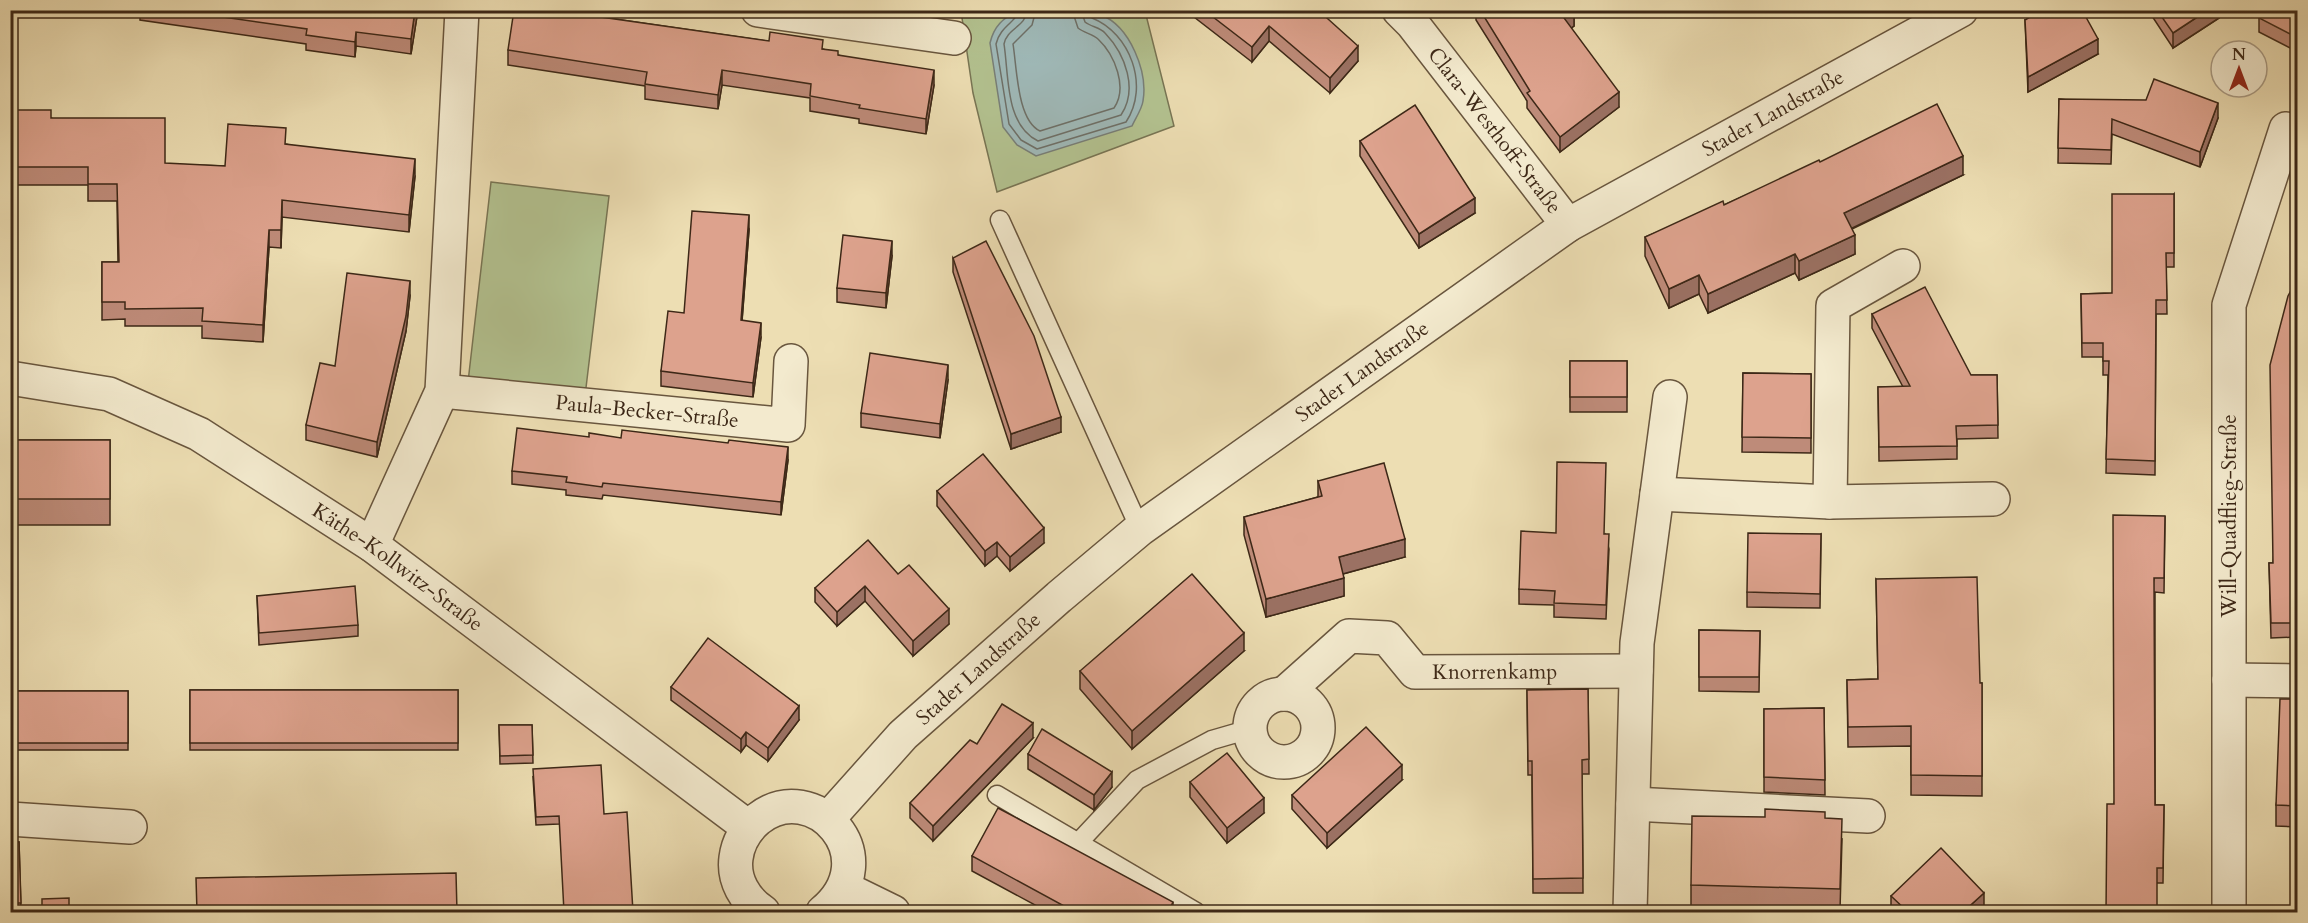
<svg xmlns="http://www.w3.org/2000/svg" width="2308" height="923" viewBox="0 0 2308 923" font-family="Cardo,serif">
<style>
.green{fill:#b3c290;stroke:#787554;stroke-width:1.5}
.water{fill:#9fb9b8;stroke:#787f78;stroke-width:1.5}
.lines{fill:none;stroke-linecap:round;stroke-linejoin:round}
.shore{stroke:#6e7068;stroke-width:1.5}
.service-casing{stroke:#69563e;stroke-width:21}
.minor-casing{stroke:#69563e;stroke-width:36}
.tertiary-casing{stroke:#69563e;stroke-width:36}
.service{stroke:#f3eace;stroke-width:18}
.minor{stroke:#f3eace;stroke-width:33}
.tertiary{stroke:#f3eace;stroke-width:33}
.wall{fill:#be8b79;stroke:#3d2817;stroke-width:1.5}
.shaded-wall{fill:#9b7163;stroke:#3d2817;stroke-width:1.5}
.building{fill:#dda28d;stroke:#3d2817;stroke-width:1.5}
.labels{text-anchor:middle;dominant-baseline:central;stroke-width:4.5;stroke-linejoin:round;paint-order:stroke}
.street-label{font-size:21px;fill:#3d2817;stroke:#f3eace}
</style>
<rect width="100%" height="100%" fill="#eddeb3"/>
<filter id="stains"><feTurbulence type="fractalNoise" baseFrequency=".00333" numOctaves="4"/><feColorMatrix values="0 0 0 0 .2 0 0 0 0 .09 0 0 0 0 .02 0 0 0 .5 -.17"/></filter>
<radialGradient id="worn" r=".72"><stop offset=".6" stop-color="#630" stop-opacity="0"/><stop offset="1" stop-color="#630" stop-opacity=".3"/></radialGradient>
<g class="green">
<polygon points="961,11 1145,11 1174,126 997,192 973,93"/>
<polygon points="491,182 609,196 585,396 468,382"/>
</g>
<path class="water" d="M1018 11C1044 10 1077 5 1101 15 1130 26 1148 72 1143 101 1142 109 1135 119 1132 126L1036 156 1017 145 1003 127 990 43C994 26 1003 18 1018 11Z"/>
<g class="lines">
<g class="shore">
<path d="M1019 10C1017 22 1000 26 996 44L1009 124 1021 140 1037 149 1126 122C1150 86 1130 33 1092 18L1089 10"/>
<path d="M1027 10C1026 27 1007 28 1004 44 1009 76 1005 125 1038 141L1121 115C1138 90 1126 55 1105 33 1100 27 1091 27 1085 22L1081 10"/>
<path d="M1036 10 1032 25 1013 44C1017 68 1017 120 1040 131L1114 108C1128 88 1115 55 1098 39 1093 34 1084 33 1078 28L1072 10"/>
</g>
<defs>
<g id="service">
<polyline points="1000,220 1140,529"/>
<polyline points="997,795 1196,912"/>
<polyline points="1078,843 1137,780 1212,740 1250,729"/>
</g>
<g id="minor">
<polyline points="758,10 954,38"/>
<path id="s1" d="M1399 10 1412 23 1568 225"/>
<path id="s2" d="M10 378 109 394 199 434 372 545 748 827"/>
<path id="s3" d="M442 391 788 425 791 361"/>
<polyline points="1657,494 1830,502 1993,499"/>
<polyline points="1830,502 1833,306 1903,266"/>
<polyline points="372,545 442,391 462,10"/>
<polyline points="2229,680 2298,681"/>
<path id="s4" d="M1284 694 1349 636 1387 638 1415 672 1636 671"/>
<circle cx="1284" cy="728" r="34"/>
<polyline points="1633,804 1868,816"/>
<polyline points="10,819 130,827"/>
<polyline points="1630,912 1637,643 1670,397"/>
<polyline points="2229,912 2229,305 2286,129"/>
</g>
<g id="tertiary">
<path id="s5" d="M828 819 903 735 1059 597 1140 529 1568 225 1961 10"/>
<polyline points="844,888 893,912"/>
<path d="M763 912C745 900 733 880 736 858 738 842 745 830 758 819 813 775 889 857 823 912"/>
</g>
</defs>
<use href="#service" class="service-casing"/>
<use href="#minor" class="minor-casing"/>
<use href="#tertiary" class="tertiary-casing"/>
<use href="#service" class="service"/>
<use href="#minor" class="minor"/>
<use href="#tertiary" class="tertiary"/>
</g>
<g class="wall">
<polygon points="140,10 418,10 411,54 356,46 355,57 306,50 306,44 140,20"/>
<polygon points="1185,10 1301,10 1358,61 1330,93 1269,41 1252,62"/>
<polygon points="1476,10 1574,10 1574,26 1571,28 1619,107 1560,152 1527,108 1527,101 1476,20"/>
<polygon points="2148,10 2219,10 2219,18 2173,48"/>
<polygon points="2298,10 2298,52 2259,32 2259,18"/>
<polygon points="580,14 823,49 838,55 934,85 926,134 859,123 859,119 810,111 810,98 722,85 718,109 645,99 645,86 508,65 508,50"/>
<polygon points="2025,20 2098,54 2028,92"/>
<polygon points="2059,99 2218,118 2200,167 2112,134 2111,164 2058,163"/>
<polygon points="10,110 51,118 165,164 225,166 286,144 415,176 409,232 282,217 281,248 269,247 263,342 202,338 202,326 125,326 125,319 102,320 102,262 118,262 117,201 88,201 88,185 10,185"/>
<polygon points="1360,141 1475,213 1419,248 1360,156"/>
<polygon points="1820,162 1963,175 1852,229 1855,254 1799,280 1795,273 1708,313 1699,294 1669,308 1645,256 1645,237 1724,205"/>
<polygon points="2174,194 2174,267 2166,267 2167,314 2156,314 2155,475 2106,473 2108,375 2103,375 2103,357 2082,357 2081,294 2112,293"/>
<polygon points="749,230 742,320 761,337 753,397 661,386 661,371 684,313"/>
<polygon points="892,256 886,308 837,302 837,288"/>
<polygon points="953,258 1061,432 1011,449 953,272"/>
<polygon points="2298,278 2298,637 2271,638 2269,563 2273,563"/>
<polygon points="410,296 406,331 377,457 306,440 306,425 335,366"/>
<polygon points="1872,314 1971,375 1997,375 1998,438 1957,439 1957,459 1879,461 1878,387 1903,387 1872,328"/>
<rect x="1570" y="361" width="57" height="51"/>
<polygon points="1743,373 1811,374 1811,453 1742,452"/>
<polygon points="948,380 940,438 861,427 861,413"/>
<polygon points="589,437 621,438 788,460 781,515 603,495 602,499 566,495 566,490 512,484 512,471"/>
<rect x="10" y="440" width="100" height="85"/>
<polygon points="1318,481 1405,557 1343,574 1344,596 1266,617 1244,535 1244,517 1318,497"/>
<polygon points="937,491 1044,543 1010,571 997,556 985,566 937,506"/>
<polygon points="2165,516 2164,593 2155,592 2155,805 2164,805 2163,883 2157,883 2114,804"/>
<polygon points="1605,534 1609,549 1606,619 1554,617 1554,605 1519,604 1519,589"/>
<polygon points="1821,534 1820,608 1747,607 1747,592"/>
<polygon points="898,574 949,624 913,656 865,601 837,626 815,602 815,588"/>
<polygon points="1876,579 1980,683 1982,683 1982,796 1911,795 1911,746 1848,747 1847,680 1878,679"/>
<polygon points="257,596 358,625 358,636 259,645"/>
<polygon points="1699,630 1760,631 1759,692 1699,691"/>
<polygon points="1244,651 1132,749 1080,689 1080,671"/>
<polygon points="671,687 799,720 768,761 746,745 741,752 671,700"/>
<polygon points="1588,689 1589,774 1582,774 1583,893 1533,893 1532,775 1528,775 1527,690"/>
<rect x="190" y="690" width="268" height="60"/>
<rect x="10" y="691" width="118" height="59"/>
<polygon points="2298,699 2298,827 2276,826 2276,805"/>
<polygon points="1824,708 1825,795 1764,792 1764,709"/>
<polygon points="499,725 532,725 533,763 500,764"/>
<polygon points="1033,738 933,841 910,818 910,803 977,744"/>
<polygon points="1028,754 1112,787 1094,810 1028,769"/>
<polygon points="533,777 604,814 559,824 536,825"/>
<polygon points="1402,780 1327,848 1292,809 1292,795"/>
<polygon points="1190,782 1264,813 1227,843 1190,797"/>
<polygon points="1842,839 1840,910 1691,906 1691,885"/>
<polygon points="10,842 19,842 21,910 10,911"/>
<polygon points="972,856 1173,912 1048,912 972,871"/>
<polygon points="1891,896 1984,907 1978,912 1894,912 1891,910"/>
</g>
<g class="shaded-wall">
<polygon points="415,10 418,10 411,54 411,39"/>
<polygon points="2208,10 2219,10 2219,18 2173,48 2173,33"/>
<polygon points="1574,11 1574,26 1564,33 1564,18"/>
<polygon points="1269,26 1269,41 1252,62 1252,47"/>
<polygon points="356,32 356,46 355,57 355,42"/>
<polygon points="2098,39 2098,54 2028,92 2028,77"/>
<polygon points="1358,46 1358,61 1330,93 1330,78"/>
<polygon points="722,70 722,85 718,109 718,95"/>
<polygon points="934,70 934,85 926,134 926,119"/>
<polygon points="1619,92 1619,107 1560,152 1560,137"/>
<polygon points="2218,103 2218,118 2200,167 2200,152"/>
<polygon points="1963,156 1963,175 1844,232 1844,213"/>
<polygon points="415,159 415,176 409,232 409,215"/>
<polygon points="1475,198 1475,213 1419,248 1419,234"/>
<polygon points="282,200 282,217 281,248 281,230"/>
<polygon points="749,215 749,230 741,335 741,320"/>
<polygon points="269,230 269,247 263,342 263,325"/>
<polygon points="1855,235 1855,254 1799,280 1799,261"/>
<polygon points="892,241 892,256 886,308 886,293"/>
<polygon points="1795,254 1795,273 1708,313 1708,294"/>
<polygon points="1699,275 1699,294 1669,308 1669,289"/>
<polygon points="410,281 410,296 406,331 377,457 377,442"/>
<polygon points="761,323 761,337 753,397 753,383"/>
<polygon points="948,365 948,380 940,438 940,424"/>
<polygon points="1061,417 1061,432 1011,449 1011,434"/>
<polygon points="788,447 788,460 781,515 781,502"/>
<polygon points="1044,528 1044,543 1010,571 1010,557"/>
<polygon points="1405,539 1405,557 1339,575 1339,557"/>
<polygon points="997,542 997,556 985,566 985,551"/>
<polygon points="1344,578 1344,596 1266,617 1266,599"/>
<polygon points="865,586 865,601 837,626 837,612"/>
<polygon points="949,609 949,624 913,656 913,641"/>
<polygon points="1244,633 1244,651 1132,749 1132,731"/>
<polygon points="799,706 799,720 768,761 768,748"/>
<polygon points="1033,723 1033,738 933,841 933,826"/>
<polygon points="746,732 746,745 741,752 741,739"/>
<polygon points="1402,765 1402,780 1327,848 1327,833"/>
<polygon points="1112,772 1112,787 1094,810 1094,795"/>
<polygon points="1264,798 1264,813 1227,843 1227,828"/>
<polygon points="1984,893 1984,907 1978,912 1963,912"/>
<polygon points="1173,902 1173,912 1168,912"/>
</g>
<g class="building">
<polygon points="174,10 415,10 411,39 356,32 355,42 306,35 307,29"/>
<polygon points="514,10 580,10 580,14 769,41 770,32 823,40 822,49 838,51 838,55 934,70 926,119 859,108 860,105 810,96 811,84 722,70 718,95 645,84 647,72 508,50"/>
<polygon points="1204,10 1301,10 1307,15 1310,10 1318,10 1358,46 1330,78 1269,26 1252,47"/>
<polygon points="1480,10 1574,10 1564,18 1619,92 1560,137 1527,93 1530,91"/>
<polygon points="2042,10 2082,10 2098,39 2028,77 2025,20"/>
<polygon points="2157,10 2208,10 2173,33"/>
<polygon points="2262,10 2298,10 2298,38 2259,18"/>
<polygon points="2154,79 2218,103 2200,152 2112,119 2111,150 2058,148 2059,99 2146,100"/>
<polygon points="1937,104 1963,156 1844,213 1855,235 1799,261 1795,254 1708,294 1699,275 1669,289 1645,237 1723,201 1724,205 1819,160 1820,162"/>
<polygon points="1415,105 1475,198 1419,234 1360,141"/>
<polygon points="10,110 51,110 51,118 165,118 165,163 225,166 228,124 286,128 285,144 415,159 409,215 282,200 281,230 269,230 263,325 202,321 203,308 125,309 125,302 102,302 102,262 119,262 117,184 88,184 88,167 10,167"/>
<polygon points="2112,194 2174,194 2174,253 2166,253 2167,300 2156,300 2155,461 2106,459 2109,361 2103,361 2103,343 2082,343 2081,294 2112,293"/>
<polygon points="692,211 749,215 741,320 761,323 753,383 661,371 668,311 684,313"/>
<polygon points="843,235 892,241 886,293 837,288"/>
<polygon points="986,241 1034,336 1061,417 1011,434 953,258"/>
<polygon points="347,273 410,281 406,316 377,442 306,425 320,363 335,366"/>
<polygon points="2298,278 2298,623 2271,623 2269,563 2273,563 2270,365 2288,296"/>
<polygon points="1925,287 1971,375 1997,375 1998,425 1956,426 1957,446 1879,447 1878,387 1910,386 1872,314"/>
<polygon points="870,353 948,365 940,424 861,413"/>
<rect x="1570" y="361" width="57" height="36"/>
<polygon points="1743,373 1811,374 1811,438 1742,437"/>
<polygon points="517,428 589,437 589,433 621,438 622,430 728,443 729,440 788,447 781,502 603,483 602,487 566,482 567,477 512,471"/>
<rect x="10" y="440" width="100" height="59"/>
<polygon points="983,454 1044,528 1010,557 997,542 985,551 937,491"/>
<polygon points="1557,462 1606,463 1604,534 1609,534 1606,605 1554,603 1555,591 1519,589 1521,531 1556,533"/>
<polygon points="1384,463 1405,539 1339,557 1344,578 1266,599 1244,517 1322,496 1318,481"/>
<polygon points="2113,515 2165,516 2164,578 2154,578 2155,805 2164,805 2163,868 2157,868 2157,912 2106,912 2107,804 2114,804"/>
<polygon points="1748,533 1821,534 1820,594 1747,592"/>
<polygon points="868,540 898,574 909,565 949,609 913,641 865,586 837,612 815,588"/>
<polygon points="1192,574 1244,633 1132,731 1080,671"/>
<polygon points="1977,577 1980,683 1982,683 1982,776 1911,775 1911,726 1848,727 1847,680 1878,679 1876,579"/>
<polygon points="355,586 358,625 259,633 257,596"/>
<polygon points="1699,630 1760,631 1759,677 1699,677"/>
<polygon points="708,638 799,706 768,748 746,732 741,739 671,687"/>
<polygon points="1588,689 1589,759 1582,760 1583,878 1533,879 1532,761 1528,761 1527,690"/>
<rect x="190" y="690" width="268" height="53"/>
<rect x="10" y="691" width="118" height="52"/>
<polygon points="2280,699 2298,699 2298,806 2276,805"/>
<polygon points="1002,704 1033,723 933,826 910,803 970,740 977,744"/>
<polygon points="1824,708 1825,780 1764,777 1764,709"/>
<polygon points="499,725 532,725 533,755 500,756"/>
<polygon points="1366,727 1402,765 1327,833 1292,795"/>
<polygon points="1042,729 1112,772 1094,795 1028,754"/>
<polygon points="1227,753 1264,798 1227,828 1190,782"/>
<polygon points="601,765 604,814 627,812 633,912 564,912 559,816 536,817 533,769"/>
<polygon points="998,808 1173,902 1168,912 1075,912 972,856"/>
<polygon points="1765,809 1825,812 1825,818 1842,819 1840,889 1691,885 1692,816 1765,817"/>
<polygon points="10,842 19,842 21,903 10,903"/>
<polygon points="1941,848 1984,893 1963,912 1908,912 1891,896"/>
<polygon points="456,873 457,912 197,912 196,878"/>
<polygon points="69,898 69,912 42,912 42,899"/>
</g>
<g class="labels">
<g class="street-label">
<text stroke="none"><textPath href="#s5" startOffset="1185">Stader Landstraße</textPath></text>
<text stroke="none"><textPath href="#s1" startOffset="154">Clara-Westhoff-Straße</textPath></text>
<text stroke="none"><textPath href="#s5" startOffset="699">Stader Landstraße</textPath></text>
<text stroke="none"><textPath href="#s3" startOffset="206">Paula-Becker-Straße</textPath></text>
<text transform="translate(2229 516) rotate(-90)">Will-Quadflieg-Straße</text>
<text stroke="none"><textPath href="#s2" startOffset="438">Käthe-Kollwitz-Straße</textPath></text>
<text stroke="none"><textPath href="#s5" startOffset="213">Stader Landstraße</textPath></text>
<text stroke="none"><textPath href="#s4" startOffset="249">Knorrenkamp</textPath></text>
</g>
</g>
<rect width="2308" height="923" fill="none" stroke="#eddeb3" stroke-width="36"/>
<rect x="12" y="12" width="2284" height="899" fill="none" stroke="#3d2817" stroke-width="3"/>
<rect x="18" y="18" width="2272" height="887" fill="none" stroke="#3d2817" stroke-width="1.5"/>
<g transform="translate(2239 69)"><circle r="28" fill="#f3eace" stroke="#aa9c85" stroke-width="1.5"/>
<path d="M0-4.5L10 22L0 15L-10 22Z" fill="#8f2418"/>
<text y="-9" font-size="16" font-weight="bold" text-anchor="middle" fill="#3d2817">N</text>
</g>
<rect width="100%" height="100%" filter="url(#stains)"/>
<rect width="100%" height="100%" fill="url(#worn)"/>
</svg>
